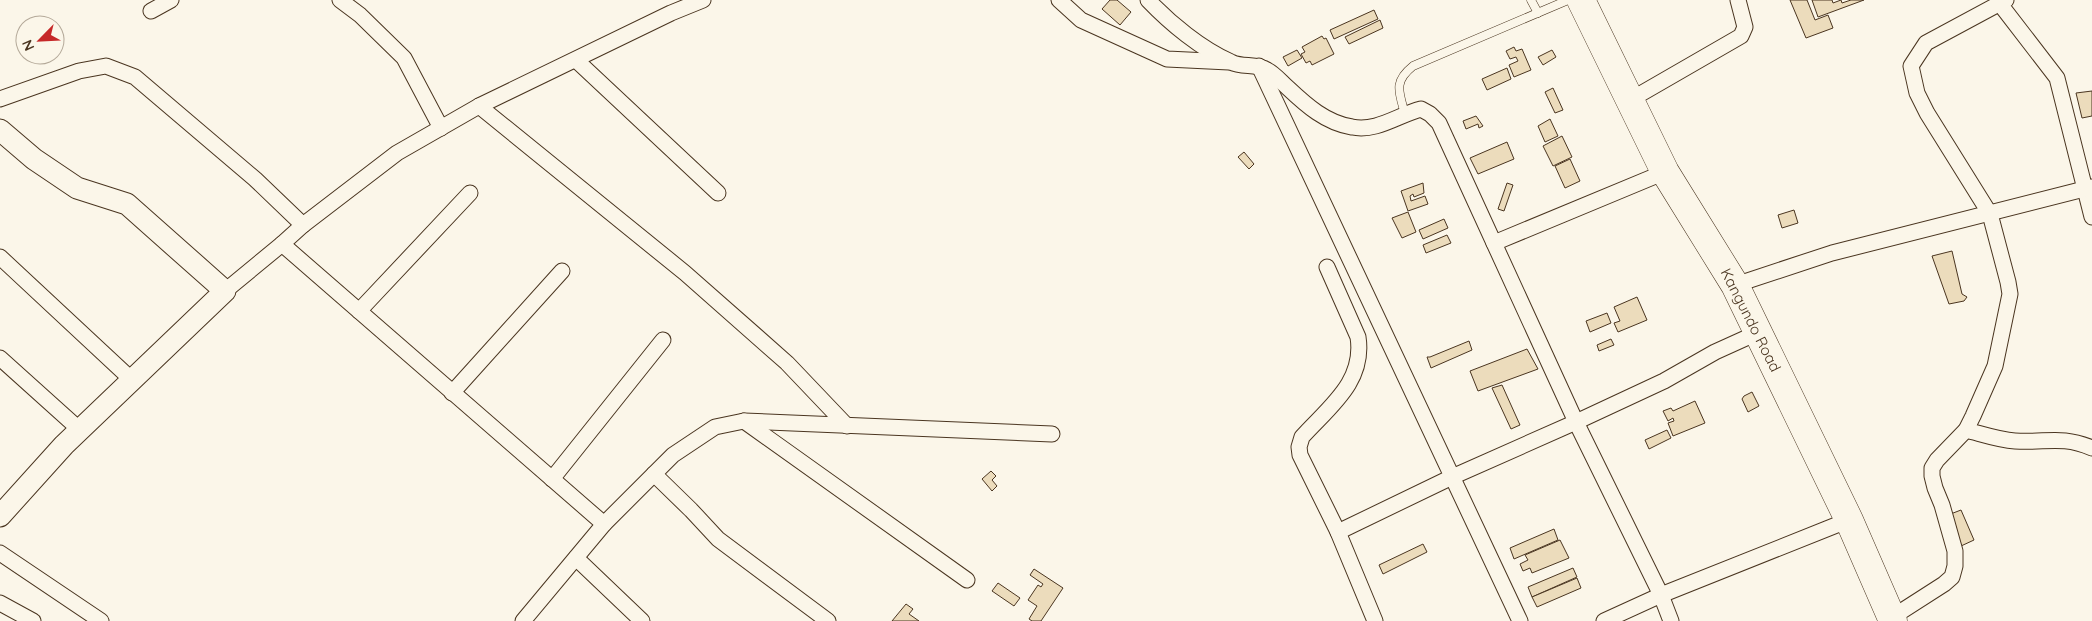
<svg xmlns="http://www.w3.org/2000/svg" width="2092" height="621" viewBox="0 0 2092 621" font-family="Quicksand,sans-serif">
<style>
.building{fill:#ecdcbc;stroke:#4a3520}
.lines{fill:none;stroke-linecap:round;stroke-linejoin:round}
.lane-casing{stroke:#4a3520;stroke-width:9}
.street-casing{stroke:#4a3520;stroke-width:17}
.secondary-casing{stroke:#4a3520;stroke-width:23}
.highway-casing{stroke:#4a3520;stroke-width:29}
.lane{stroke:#fbf6e9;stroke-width:8}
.street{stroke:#fbf6e9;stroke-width:15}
.secondary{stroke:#fbf6e9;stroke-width:21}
.highway{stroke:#fbf6e9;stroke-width:28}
.labels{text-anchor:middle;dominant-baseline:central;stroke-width:4;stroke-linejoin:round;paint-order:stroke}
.street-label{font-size:15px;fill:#4a3520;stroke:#fbf6e9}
</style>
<rect width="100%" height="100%" fill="#fbf6e9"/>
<g class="building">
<polygon points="1110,0 1117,0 1131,12 1120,25 1102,9"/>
<polygon points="1790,0 1807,0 1815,20 1828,15 1833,28 1806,38"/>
<polygon points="1812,0 1832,0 1833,3 1841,0 1842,3 1851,0 1864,0 1818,17"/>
<polygon points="1374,10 1378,19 1334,39 1330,30"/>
<polygon points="1380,20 1383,28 1349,44 1345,37"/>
<polygon points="1322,36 1324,39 1326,38 1334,54 1312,65 1310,61 1306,63 1301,54 1305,52 1302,47"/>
<polygon points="1514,47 1516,51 1522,49 1531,70 1514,77 1509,65 1518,61 1516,57 1510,59 1506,51"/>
<polygon points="1297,50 1302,58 1288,66 1283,57"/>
<polygon points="1552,50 1556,57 1543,65 1538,57"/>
<polygon points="1507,68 1511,79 1487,90 1482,79"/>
<polygon points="1553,88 1563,110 1555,113 1545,92"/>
<polygon points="2092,91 2092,116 2082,118 2076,93"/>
<polygon points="1476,116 1483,126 1479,128 1478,124 1466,129 1463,121"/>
<polygon points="1550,119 1558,136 1545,142 1538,126"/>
<polygon points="1562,136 1572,157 1553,166 1543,146"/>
<polygon points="1507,142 1514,159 1478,174 1470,158"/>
<polygon points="1244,152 1254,164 1249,169 1238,157"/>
<polygon points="1570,159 1580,181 1565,188 1555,166"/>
<polygon points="1423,183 1424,193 1414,197 1413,194 1410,196 1411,201 1425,196 1428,204 1408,211 1401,191"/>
<polygon points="1507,183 1513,185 1504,211 1498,209"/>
<polygon points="1794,210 1798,223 1782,228 1778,215"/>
<polygon points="1408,212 1416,232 1402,238 1392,218"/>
<polygon points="1444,219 1448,228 1423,239 1419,230"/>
<polygon points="1447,235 1451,243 1426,253 1423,245"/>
<polygon points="1952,251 1962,294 1967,297 1964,301 1949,304 1932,256"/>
<polygon points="1637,297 1647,320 1618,332 1614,323 1620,321 1614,307"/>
<polygon points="1607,313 1611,323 1590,332 1586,321"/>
<polygon points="1611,339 1614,345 1599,351 1597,345"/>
<polygon points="1469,341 1472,350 1431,368 1427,357 1430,357"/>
<polygon points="1527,349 1538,369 1478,391 1470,371"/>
<polygon points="1502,385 1520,425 1511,429 1492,388"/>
<polygon points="1752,392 1759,406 1748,412 1742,399 1744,396"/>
<polygon points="1695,401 1705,423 1673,436 1668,423 1674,421 1673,418 1668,421 1663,411 1671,408 1673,411"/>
<polygon points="1667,430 1671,438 1649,449 1645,440"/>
<polygon points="991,471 996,476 992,480 997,486 992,491 982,479"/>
<polygon points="1961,510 1974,540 1961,546 1948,515"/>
<polygon points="1554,529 1558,540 1514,559 1510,548"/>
<polygon points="1560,540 1569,558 1532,573 1530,568 1523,571 1520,564 1528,560 1525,555"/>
<polygon points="1423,544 1427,552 1383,574 1379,565"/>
<polygon points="1573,568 1577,577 1532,597 1528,587"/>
<polygon points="1034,569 1063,588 1041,621 1032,621 1029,619 1037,606 1028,600 1038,585 1041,587 1043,584 1030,575"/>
<polygon points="1577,578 1581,588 1537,607 1532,597"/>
<polygon points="998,583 1020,598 1014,606 992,591"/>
<polygon points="906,604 913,609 909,614 919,621 892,621"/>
</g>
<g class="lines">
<defs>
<g id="lane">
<polyline points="1531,0 1538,13"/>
<path d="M1405 114C1399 92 1393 82 1413 66L1568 0"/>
</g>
<g id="street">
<polyline points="340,0 360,15 404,58 441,128"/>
<polyline points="1059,0 1081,20 1167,59 1229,62"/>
<path d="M1148 0C1170 23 1201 49 1231 62 1242 68 1256 63 1267 70 1275 74 1281 82 1288 88 1306 105 1326 123 1352 127 1377 132 1398 115 1421 109L1430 114 1439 123 1576 422 1661 595 1671 621"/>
<polyline points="2000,4 2057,78 2092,217"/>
<polyline points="151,11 171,0"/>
<polyline points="576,60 718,193"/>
<polyline points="1259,66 1520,621"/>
<polyline points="0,99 79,71 106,66 135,77 255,179 303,225"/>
<polyline points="1630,100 1741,36 1745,27 1738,0"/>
<polyline points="479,106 685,273 787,363 847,426"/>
<polyline points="1494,243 1665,172"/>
<polyline points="282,244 604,524"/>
<polyline points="0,257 132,380"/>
<path d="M1327 267 1358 337C1365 382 1329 407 1302 437L1299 447 1300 455 1338 532 1375 621"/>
<polyline points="1735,285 1832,253 2092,187"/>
<polyline points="225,291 282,244 303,225 397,153 479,106 671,13 703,0"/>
<polyline points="359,311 470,193"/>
<polyline points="0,358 80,430"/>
<polyline points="452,393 562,271"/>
<polyline points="744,421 967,580"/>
<path d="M1966 430C1982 434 1999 440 2015 441 2047 443 2061 435 2092 448"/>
<polyline points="654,474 691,510 718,539 828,621"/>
<polyline points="552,479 663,340"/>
<polyline points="1338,532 1452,477 1576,422 1664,381 1715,352 1757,333"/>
<polyline points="0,553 101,621"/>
<polyline points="576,558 642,621"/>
<polyline points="0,603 33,621"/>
<polyline points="1891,618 1944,584 1952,577 1955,566 1955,551 1942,505 1935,488 1932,476 1932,468 1937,460 1966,430 1973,416 1995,366 2010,294 2008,282 1990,214 1927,113 1917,93 1911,66 1926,43 2006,0"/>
<polyline points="523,621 604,524 673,455 715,427 744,421 1052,434"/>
<polyline points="1604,621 1661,595 1849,520"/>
</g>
<polyline id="secondary" points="0,130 34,159 77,188 127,204 225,291 64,445 0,516"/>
<polyline id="highway" points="1581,0 1665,172 1735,285 1849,520 1893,621"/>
</defs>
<use href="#lane" class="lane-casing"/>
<use href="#street" class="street-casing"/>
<use href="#secondary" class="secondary-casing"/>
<use href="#highway" class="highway-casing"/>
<use href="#lane" class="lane"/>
<use href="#street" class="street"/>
<use href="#secondary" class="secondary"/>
<use href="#highway" class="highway"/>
</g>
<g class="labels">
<g class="street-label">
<text transform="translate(1751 320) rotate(63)">Kangundo Road</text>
</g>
</g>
<g transform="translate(40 40) rotate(246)"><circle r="24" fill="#fbf6e9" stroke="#b4a999"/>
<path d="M0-4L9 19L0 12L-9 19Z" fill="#c62828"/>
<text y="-8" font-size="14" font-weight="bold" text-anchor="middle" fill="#4a3520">N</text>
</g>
</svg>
